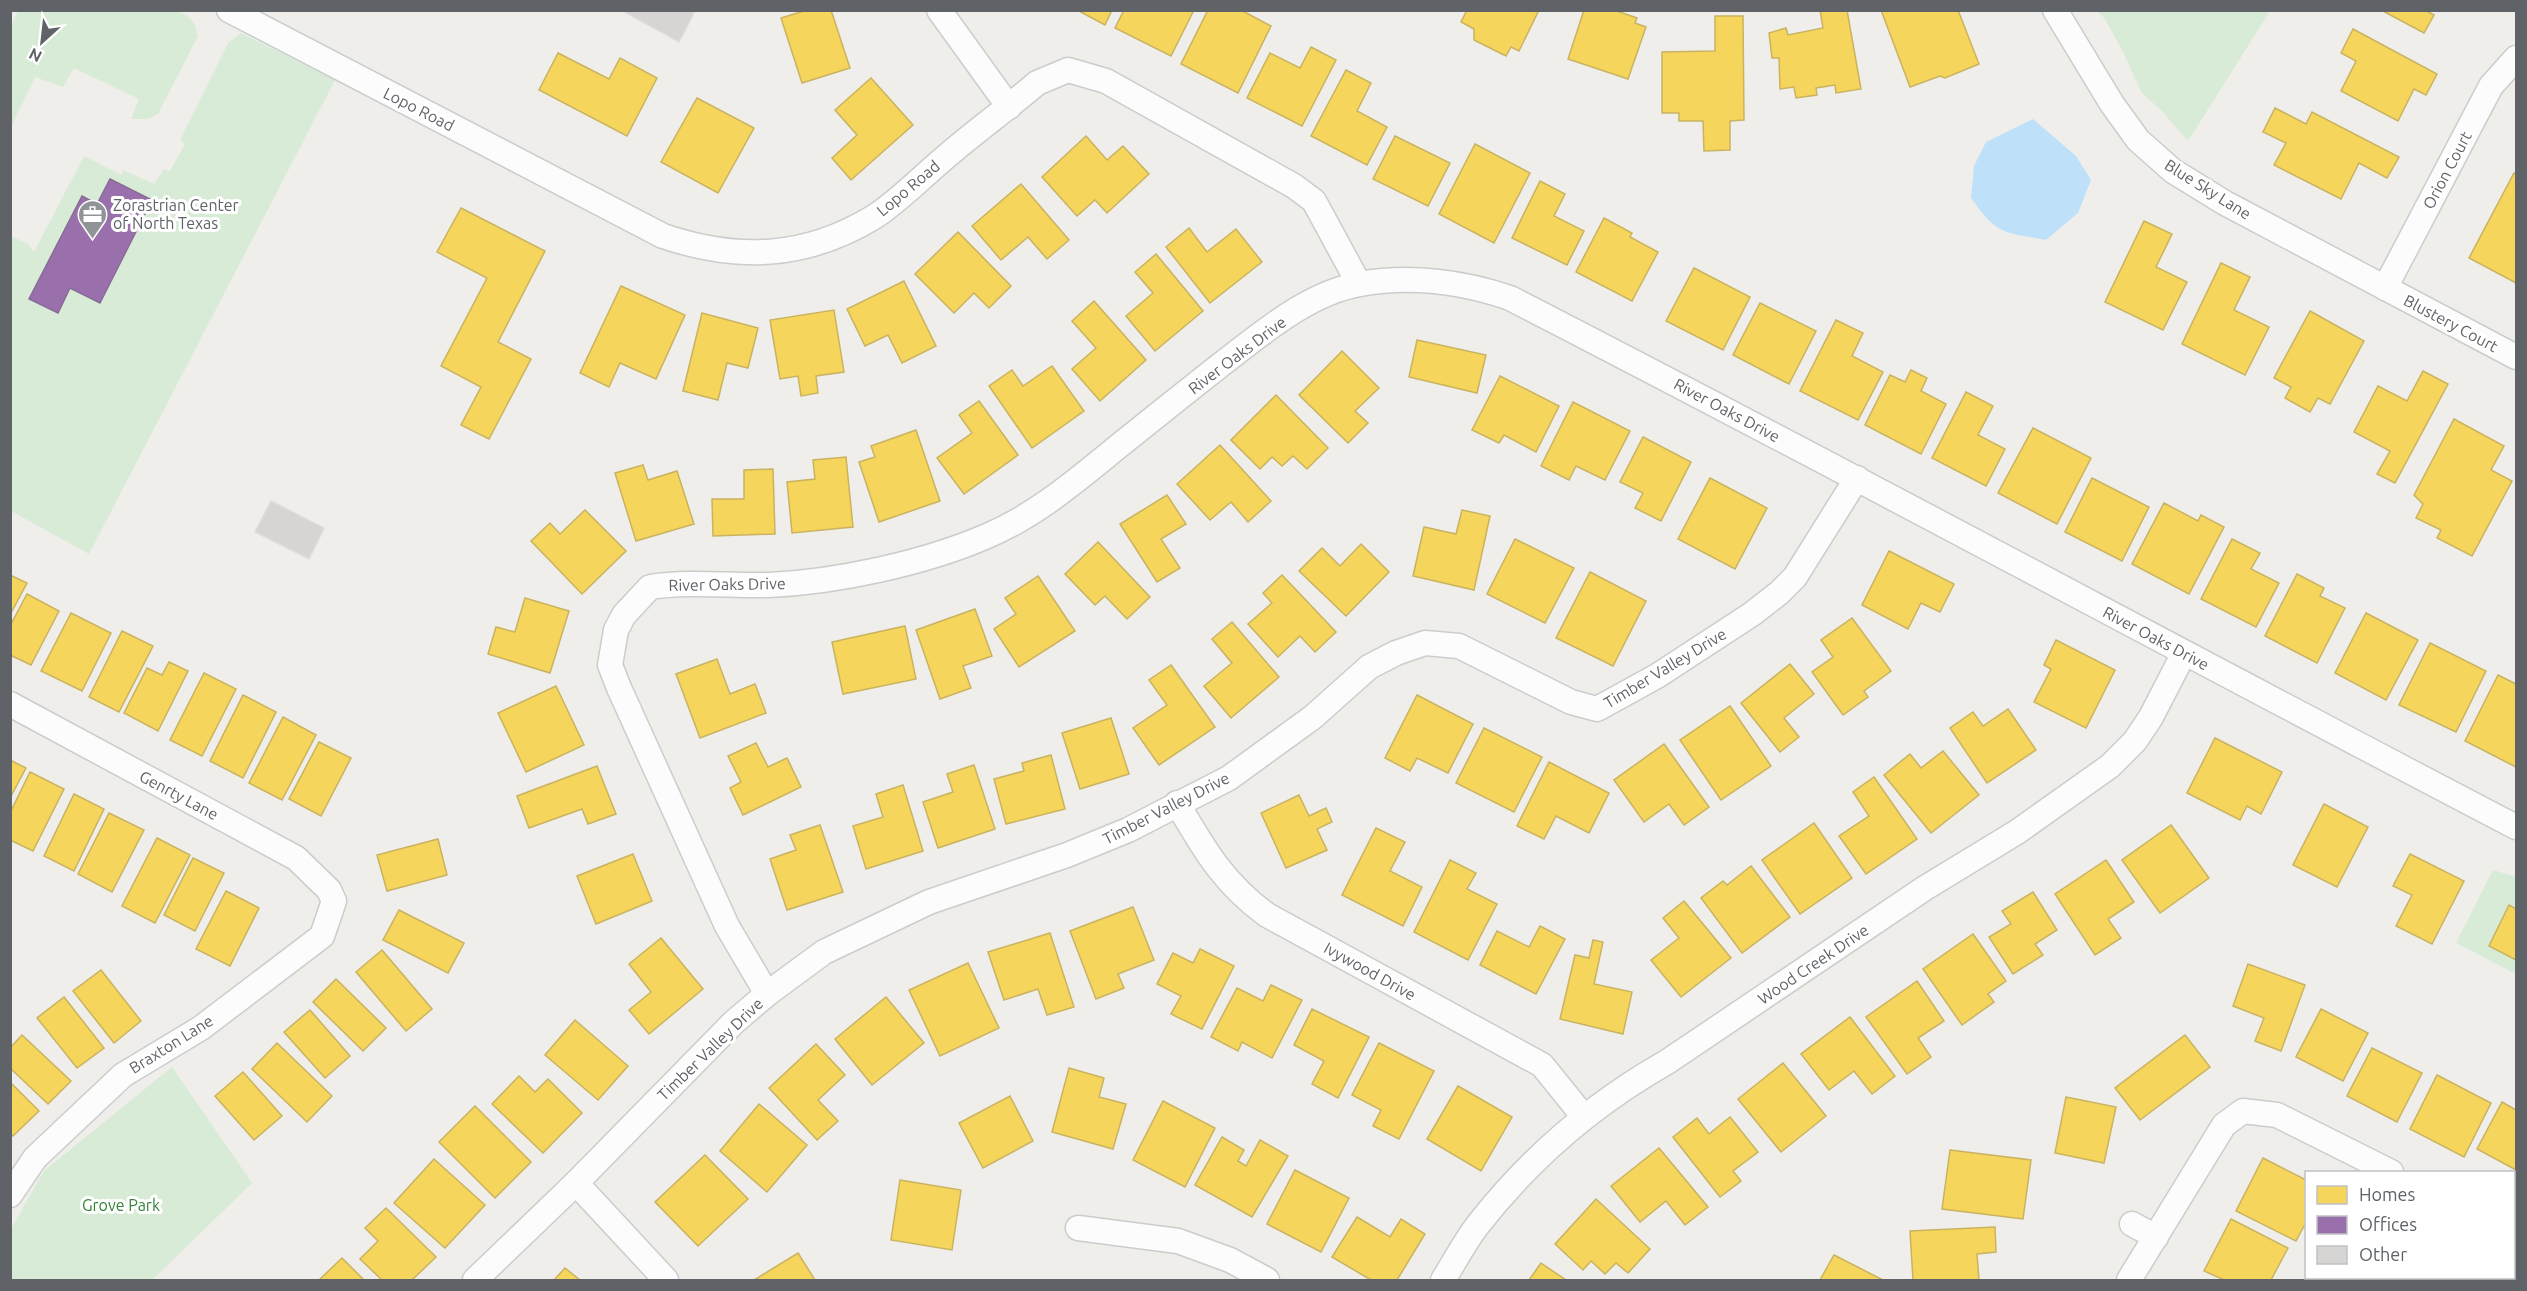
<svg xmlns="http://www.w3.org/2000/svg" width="2527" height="1291" viewBox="0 0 2527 1291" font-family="Ubuntu,sans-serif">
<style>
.green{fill:#d8ebd6}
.water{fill:#bfe0f9}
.homes{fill:#f6d55c;stroke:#c9b360;stroke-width:1.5}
.offices{fill:#9970ab;stroke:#886c97;stroke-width:1.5}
.building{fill:#d6d5d3;stroke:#deddd9;stroke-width:1.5}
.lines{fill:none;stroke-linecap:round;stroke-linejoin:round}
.minor-casing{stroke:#cbcccc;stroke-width:27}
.minor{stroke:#fdfcfc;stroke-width:24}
.labels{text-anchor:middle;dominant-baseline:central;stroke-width:6;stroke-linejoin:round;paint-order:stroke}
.street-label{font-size:16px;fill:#5f6368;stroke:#fff}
.poi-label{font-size:16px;fill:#5f6368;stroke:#fff;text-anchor:start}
.park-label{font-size:16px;fill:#348238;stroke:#fff}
</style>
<rect width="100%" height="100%" fill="#efeeea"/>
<g class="green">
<path d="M18 11H175C191 15 194 21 198 36L158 114 148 119H131L139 99 74 68 63 87 35 77 11 127V26Z"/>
<polygon points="2097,11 2270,11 2188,141 2161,110 2142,93 2122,50 2105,19"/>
<polygon points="241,33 335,80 89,554 11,511 11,236 28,244 34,252 84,156 121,175 123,170 154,184 164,169 170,171 185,144 180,140 228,43"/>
<polygon points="2493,870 2516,877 2516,974 2456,943"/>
<polygon points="172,1067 252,1183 152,1280 11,1280 11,1229 44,1171"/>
</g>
<path class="water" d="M2033 119 2076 156 2091 180 2078 213 2046 240C2003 232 1997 235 1971 198L1974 166 1986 142Z"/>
<g class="homes">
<polygon points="807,10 831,10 850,68 802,83 781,18"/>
<polygon points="1077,10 1112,10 1105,25"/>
<polygon points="1124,10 1194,10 1171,56 1115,28"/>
<polygon points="1208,10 1241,10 1271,26 1238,93 1181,64"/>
<polygon points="1467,10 1539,10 1519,51 1511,47 1506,56 1474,40 1474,29 1461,22"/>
<polygon points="1584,10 1614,10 1637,18 1635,23 1646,27 1628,79 1568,59"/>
<polygon points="1820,10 1847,10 1861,89 1836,93 1835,85 1816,88 1817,95 1796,98 1794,87 1780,89 1779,58 1772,58 1769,33 1786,28 1788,35 1823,28"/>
<polygon points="1881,10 1958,10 1979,64 1945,78 1940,76 1910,87"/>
<polygon points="2381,10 2425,10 2434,15 2424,33"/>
<polygon points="1715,16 1743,16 1744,120 1730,121 1730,150 1704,151 1703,121 1679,121 1679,113 1662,113 1662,52 1715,51"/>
<polygon points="2353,29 2437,74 2426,95 2414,89 2398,121 2341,91 2356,61 2341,53"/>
<polygon points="1311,47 1336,60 1302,126 1247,98 1270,53 1300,68"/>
<polygon points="558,53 609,79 620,58 657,78 627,136 539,90"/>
<polygon points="1346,70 1371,83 1357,111 1387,127 1367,165 1311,136"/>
<polygon points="871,78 913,125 851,180 832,158 857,135 835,110"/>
<polygon points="697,98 754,128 718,193 661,162"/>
<polygon points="2275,108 2306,124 2312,112 2399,157 2387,178 2359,163 2341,199 2274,165 2286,143 2263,132"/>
<polygon points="1086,136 1107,160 1123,146 1149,174 1107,213 1095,200 1077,216 1042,177"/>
<polygon points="1395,136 1450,163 1428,206 1373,179"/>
<polygon points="1475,144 1530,173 1494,243 1439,214"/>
<polygon points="2514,173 2516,175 2516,283 2469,258"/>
<polygon points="1540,181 1565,194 1554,216 1584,231 1567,265 1512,238"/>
<polygon points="1021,184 1069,240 1047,259 1028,237 1001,260 972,226"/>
<polygon points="461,208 545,251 498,342 531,359 489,439 461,425 481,387 441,366 487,278 437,252"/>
<polygon points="1604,218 1632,233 1630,237 1658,252 1632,301 1576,272"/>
<polygon points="2144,221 2172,234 2156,267 2187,282 2163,330 2105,302"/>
<polygon points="1189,228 1207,252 1236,229 1262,262 1210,303 1166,247"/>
<polygon points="958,232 1011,286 989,308 974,293 954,313 915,274"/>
<polygon points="1156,254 1203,311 1155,351 1126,316 1153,293 1135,272"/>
<polygon points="2221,263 2250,277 2234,310 2269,327 2245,375 2182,344"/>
<polygon points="1694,268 1750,297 1723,350 1666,321"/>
<polygon points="904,281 936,346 902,363 888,335 865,346 847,309"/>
<polygon points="621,286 685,315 656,379 620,363 609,387 580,373"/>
<polygon points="1094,301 1146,360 1100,401 1072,369 1096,348 1072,321"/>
<polygon points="1760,303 1816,331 1789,384 1733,355"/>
<polygon points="834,310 844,372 816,376 818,393 801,396 798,376 780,379 770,320"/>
<polygon points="2310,311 2364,341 2330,404 2318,398 2310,412 2285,398 2291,387 2274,378"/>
<polygon points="702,313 758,328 748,368 727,363 718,400 683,391"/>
<polygon points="1836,320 1863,333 1852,356 1883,372 1858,420 1800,391"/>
<polygon points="1417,340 1486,355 1477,393 1409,377"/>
<polygon points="1342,351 1379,388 1355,411 1368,423 1348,443 1299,395"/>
<polygon points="1052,366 1084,411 1032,448 989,386 1012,370 1023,386"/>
<polygon points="1911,370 1927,378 1921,391 1946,404 1921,454 1865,425 1890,375 1905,382"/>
<polygon points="2423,371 2448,384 2395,483 2377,474 2390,451 2354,432 2378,386 2407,401"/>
<polygon points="1500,376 1559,406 1536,452 1504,435 1499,443 1472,430"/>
<polygon points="1966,392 1993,406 1978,435 2005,449 1986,486 1932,458"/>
<polygon points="1276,395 1328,448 1307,469 1293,456 1282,466 1272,457 1260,469 1231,440"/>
<polygon points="979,401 1018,455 964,494 937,458 972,433 959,415"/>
<polygon points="1573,402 1630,431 1605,480 1576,466 1569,480 1541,466"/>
<polygon points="2454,419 2504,446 2491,470 2512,481 2472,556 2437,538 2441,530 2416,518 2423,504 2414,495"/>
<polygon points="2033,428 2091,458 2057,524 1998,493"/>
<polygon points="916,430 940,501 879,522 859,462 875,457 871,446"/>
<polygon points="1643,437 1691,462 1661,521 1635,508 1643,493 1620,482"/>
<polygon points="1220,445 1271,501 1248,522 1231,502 1210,520 1177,484"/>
<polygon points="846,457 853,527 792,533 787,482 815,479 813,460"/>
<polygon points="643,465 648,480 677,471 694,524 636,541 615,473"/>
<polygon points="773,469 775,534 713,536 712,499 744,499 744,470"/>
<polygon points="1710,478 1767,508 1735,569 1678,539"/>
<polygon points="2092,478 2149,507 2122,561 2065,532"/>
<polygon points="1167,495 1186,524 1161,539 1180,568 1157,582 1120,524"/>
<polygon points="2164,503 2198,521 2201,515 2224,527 2189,594 2132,564"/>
<polygon points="585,510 626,551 582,594 531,541 550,523 560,534"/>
<polygon points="1462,510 1490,516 1474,590 1413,576 1424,527 1456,534"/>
<polygon points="1515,539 1574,568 1545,623 1487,594"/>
<polygon points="2232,539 2260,553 2251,569 2279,583 2256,627 2201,599"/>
<polygon points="1098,542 1150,597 1127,619 1105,596 1095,605 1065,574"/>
<polygon points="1361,544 1389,572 1346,616 1299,571 1322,548 1340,566"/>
<polygon points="1889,551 1954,584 1940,612 1921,603 1908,629 1862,605"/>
<polygon points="1590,572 1646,601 1613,666 1556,638"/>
<polygon points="2297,574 2324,588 2320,596 2345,608 2317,663 2265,636"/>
<polygon points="10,575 27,583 10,615"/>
<polygon points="1282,575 1336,632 1315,652 1300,636 1278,657 1248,624 1272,603 1263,593"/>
<polygon points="1038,576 1075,631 1019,667 994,629 1016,614 1005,598"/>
<polygon points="27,594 59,611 31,665 10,655 10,626"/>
<polygon points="525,598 569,611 550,673 488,654 496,627 515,632"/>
<polygon points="975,609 992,656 963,666 971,688 940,699 916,630"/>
<polygon points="71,613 111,633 82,691 41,671"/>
<polygon points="2366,613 2418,640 2386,700 2335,673"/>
<polygon points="1852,618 1891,671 1864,691 1868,697 1843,715 1812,672 1833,657 1821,640"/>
<polygon points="1232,622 1279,677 1231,718 1204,686 1232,663 1212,639"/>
<polygon points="905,626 916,679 843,694 832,642"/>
<polygon points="122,631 153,646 119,712 89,697"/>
<polygon points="2056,640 2115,670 2086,728 2034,702 2051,669 2044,665"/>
<polygon points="2430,643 2486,671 2456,732 2399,705"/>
<polygon points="717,659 730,694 755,684 766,713 700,738 676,674"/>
<polygon points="169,662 188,671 158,731 124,713 147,668 162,675"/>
<polygon points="1790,664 1814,694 1784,718 1799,737 1780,752 1741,703"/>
<polygon points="1171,665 1215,727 1159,765 1133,728 1167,705 1149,680"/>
<polygon points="204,673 236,689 202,756 170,740"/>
<polygon points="2498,675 2516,684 2516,767 2465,741"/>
<polygon points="556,686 584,745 526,772 498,713"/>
<polygon points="243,695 276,712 243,778 210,761"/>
<polygon points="1417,695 1473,724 1448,773 1417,758 1410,771 1385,758"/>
<polygon points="1730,706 1771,766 1721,800 1680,740"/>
<polygon points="2008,709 2036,750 1987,783 1950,728 1973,712 1983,726"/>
<polygon points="283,717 316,735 282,800 249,783"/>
<polygon points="1111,718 1129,774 1080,789 1062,733"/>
<polygon points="1484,728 1542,757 1514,812 1456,783"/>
<polygon points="2215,738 2282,772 2261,814 2247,806 2240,820 2187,793"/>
<polygon points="319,742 351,758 321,816 289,799"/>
<polygon points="756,743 768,767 787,758 801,787 743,815 730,788 741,782 728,756"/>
<polygon points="1664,744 1709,807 1684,825 1669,804 1644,822 1614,780"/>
<polygon points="1943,751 1979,795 1931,833 1884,775 1910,754 1921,768"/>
<polygon points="1051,755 1065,809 1006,824 994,779 1024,771 1022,763"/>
<polygon points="10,760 26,768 10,798"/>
<polygon points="1549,762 1609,793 1589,833 1556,816 1544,839 1517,826"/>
<polygon points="974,765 995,829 938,848 923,802 953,792 947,774"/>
<polygon points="597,766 616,814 588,824 582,809 529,828 517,796"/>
<polygon points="30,772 64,789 33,851 10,840 10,813"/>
<polygon points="1874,777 1917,839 1866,874 1839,836 1869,816 1853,792"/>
<polygon points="903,785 923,851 866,869 853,826 883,817 876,794"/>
<polygon points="74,794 104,809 74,871 44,856"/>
<polygon points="1299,795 1309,816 1326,808 1332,822 1317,829 1327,850 1286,868 1261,813"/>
<polygon points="2324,804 2368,827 2337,887 2293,865"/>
<polygon points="109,813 144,830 112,892 78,874"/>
<polygon points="1814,823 1852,878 1800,914 1762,860"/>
<polygon points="820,825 843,892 787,910 770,859 796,850 790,835"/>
<polygon points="2171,825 2209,878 2160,913 2122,860"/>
<polygon points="1376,828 1405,842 1390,871 1422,887 1403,926 1342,895"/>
<polygon points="157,838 190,855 155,923 122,906"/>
<polygon points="438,839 447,875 387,891 377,855"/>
<polygon points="633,854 652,901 596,924 577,876"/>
<polygon points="2410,854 2464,881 2432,944 2396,926 2412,895 2393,886"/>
<polygon points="193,858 224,873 195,931 164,915"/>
<polygon points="1450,860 1476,873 1467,889 1497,904 1468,960 1414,932"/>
<polygon points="2106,860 2134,902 2108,919 2121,938 2095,955 2055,894"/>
<polygon points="1751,866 1790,917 1742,953 1701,898 1723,881 1727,885"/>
<polygon points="226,891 259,908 230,966 196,949"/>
<polygon points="2033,892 2057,930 2035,944 2043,955 2013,974 1989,937 2011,924 2002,911"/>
<polygon points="1684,901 1731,958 1681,997 1651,960 1679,938 1663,918"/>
<polygon points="2509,905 2516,909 2516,960 2489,946"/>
<polygon points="1133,907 1154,960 1118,974 1124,988 1096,999 1070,931"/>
<polygon points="399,910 464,943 448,973 383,940"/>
<polygon points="1540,926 1565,939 1536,994 1480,965 1497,931 1529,947"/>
<polygon points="1050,933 1074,1007 1047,1015 1038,989 1004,1000 988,952"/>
<polygon points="1973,934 2006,981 1988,994 1994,1002 1962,1025 1923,969"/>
<polygon points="661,938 703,989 649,1034 629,1010 651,992 629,964"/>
<polygon points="1593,940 1603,942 1594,984 1632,992 1623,1034 1560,1019 1575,955 1589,958"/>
<polygon points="1200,949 1234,966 1202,1029 1171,1014 1181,996 1157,984 1173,953 1193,963"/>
<polygon points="382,950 432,1009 406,1031 356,972"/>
<polygon points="968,963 999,1028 940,1056 909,990"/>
<polygon points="2248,964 2305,985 2281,1051 2255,1041 2264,1018 2233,1006"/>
<polygon points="101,970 141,1021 114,1043 73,991"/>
<polygon points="336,979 386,1028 363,1051 313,1002"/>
<polygon points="1917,981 1944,1021 1918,1038 1931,1057 1907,1074 1866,1017"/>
<polygon points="1271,985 1302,1000 1272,1058 1242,1042 1238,1051 1211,1037 1237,988 1263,1001"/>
<polygon points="64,997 104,1048 77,1068 37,1018"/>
<polygon points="886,997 924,1043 872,1085 835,1039"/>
<polygon points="1312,1009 1369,1037 1338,1098 1312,1084 1324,1061 1294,1045"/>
<polygon points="2321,1009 2368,1033 2343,1081 2296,1057"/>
<polygon points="310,1010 350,1056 325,1078 284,1032"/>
<polygon points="1850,1017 1895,1076 1872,1094 1854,1071 1829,1090 1801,1054"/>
<polygon points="575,1020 628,1066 598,1100 545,1055"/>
<polygon points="22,1035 71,1081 48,1104 10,1068 10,1048"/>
<polygon points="2185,1035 2210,1067 2140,1120 2115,1088"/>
<polygon points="277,1043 332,1096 307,1122 252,1069"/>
<polygon points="1379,1043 1434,1071 1399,1139 1373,1126 1381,1110 1352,1095"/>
<polygon points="816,1044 845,1075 818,1100 838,1121 817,1140 769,1088"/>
<polygon points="2372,1048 2422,1073 2397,1122 2347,1096"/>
<polygon points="1783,1063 1826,1116 1781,1152 1738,1099"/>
<polygon points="1069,1068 1104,1078 1099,1097 1126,1104 1113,1149 1052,1132"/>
<polygon points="243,1072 282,1116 254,1140 215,1096"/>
<polygon points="2437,1075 2491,1103 2464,1157 2410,1129"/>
<polygon points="519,1076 535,1092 548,1079 582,1113 543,1153 492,1104"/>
<polygon points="10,1082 39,1111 13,1136 10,1133"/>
<polygon points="1458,1086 1512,1117 1481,1171 1427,1139"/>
<polygon points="1010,1096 1033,1141 983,1168 959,1123"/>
<polygon points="2066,1097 2116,1107 2104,1163 2055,1153"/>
<polygon points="1163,1101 1215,1128 1185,1187 1133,1160"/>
<polygon points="2502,1102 2516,1110 2516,1170 2477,1149"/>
<polygon points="759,1104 807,1145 767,1192 720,1151"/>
<polygon points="475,1106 531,1162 495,1198 439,1142"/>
<polygon points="1730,1117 1758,1152 1733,1171 1741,1181 1720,1197 1673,1137 1697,1118 1709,1134"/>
<polygon points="1222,1137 1244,1150 1238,1161 1246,1166 1260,1140 1288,1156 1252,1217 1195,1185"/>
<polygon points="1659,1148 1708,1207 1685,1225 1666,1201 1640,1222 1611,1186"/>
<polygon points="1950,1150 2031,1160 2023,1219 1942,1209"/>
<polygon points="705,1155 748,1199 698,1246 655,1202"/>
<polygon points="2263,1158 2306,1180 2306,1227 2304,1226 2296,1241 2236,1211"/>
<polygon points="434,1159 485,1205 445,1248 394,1203"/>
<polygon points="1295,1170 1349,1198 1321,1252 1267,1224"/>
<polygon points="900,1180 961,1190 952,1250 891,1240"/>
<polygon points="1596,1199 1650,1249 1628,1273 1616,1263 1605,1274 1591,1261 1583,1270 1555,1244"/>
<polygon points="386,1208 436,1257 412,1280 382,1280 360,1259 378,1241 365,1228"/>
<polygon points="1357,1217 1390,1237 1401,1219 1425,1234 1397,1280 1371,1280 1332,1257"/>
<polygon points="2231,1219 2288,1248 2271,1280 2224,1280 2204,1271"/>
<polygon points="1995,1227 1996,1252 1977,1254 1979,1280 1913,1280 1910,1231"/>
<polygon points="798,1253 815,1280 754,1280"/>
<polygon points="1834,1255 1883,1280 1820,1280"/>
<polygon points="342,1258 364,1280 319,1280"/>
<polygon points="1541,1263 1566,1280 1529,1280"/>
<polygon points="565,1268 580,1280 554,1280"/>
<polygon points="2373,1278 2435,1278 2434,1280 2379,1280"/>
</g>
<polygon class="offices" points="110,179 152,200 100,303 70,288 58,313 29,299 82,196 97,204"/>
<g class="building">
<polygon points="621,10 694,10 695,11 679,42"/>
<polygon points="271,501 324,528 309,559 255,532"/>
</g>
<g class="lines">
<defs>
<g id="minor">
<path d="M229 10 663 236C737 261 805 259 874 217 898 202 925 174 948 155 977 130 1008 108 1037 83L1068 70 1106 81 1294 186 1314 201 1359 284"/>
<polyline points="939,10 1009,107"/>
<polyline points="2055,10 2112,104 2138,140 2173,171 2225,203 2516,357"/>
<polyline points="2385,288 2491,86 2516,58"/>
<polyline points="10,704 296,858 329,890 334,901 322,936 201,1028 123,1075 35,1158 10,1195"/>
<path d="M1177 803C1204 849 1223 883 1267 915L1542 1065 1584 1117"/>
<path d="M767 994 727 926 619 688 610 665 616 630 624 615 650 587C690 581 729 586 769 585 837 582 925 563 987 536 1037 515 1078 479 1120 445 1159 414 1197 383 1236 353 1272 325 1314 292 1360 284 1410 275 1463 282 1510 298 1847 471 2180 652 2516 827"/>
<polyline points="576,1183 666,1280"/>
<polyline points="2132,1224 2156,1237"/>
<polyline points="1078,1228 1178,1241 1230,1260 1267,1280"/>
<polyline points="2514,1233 2516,1227"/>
<polyline points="475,1280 576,1183 733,1023 767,994 824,952 929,902 1067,855 1128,830 1229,778 1313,717 1369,667 1396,653 1425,643 1459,646 1571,702 1597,709 1657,676 1752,614 1779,593 1795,577 1857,478"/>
<path d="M1443 1280C1454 1263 1464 1243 1477 1226 1529 1159 1593 1104 1667 1062L1925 888 2017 832 2110 766 2135 741 2151 717 2184 653"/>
<polyline points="2129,1280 2224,1125 2243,1111 2277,1115 2391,1172"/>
<polyline points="2489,1280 2490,1278"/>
</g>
</defs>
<use href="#minor" class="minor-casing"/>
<use href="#minor" class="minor"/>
</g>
<defs>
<symbol id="office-pin" viewBox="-11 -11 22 30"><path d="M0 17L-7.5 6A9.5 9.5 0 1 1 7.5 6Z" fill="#919496" stroke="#fff"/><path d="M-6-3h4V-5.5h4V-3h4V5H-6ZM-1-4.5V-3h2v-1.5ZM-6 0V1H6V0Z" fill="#fff"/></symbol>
</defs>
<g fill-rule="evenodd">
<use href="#office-pin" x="76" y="198" width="33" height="45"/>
</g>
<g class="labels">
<g class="street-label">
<text transform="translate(419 109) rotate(27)">Lopo Road</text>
<text transform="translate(2447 170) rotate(-62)">Orion Court</text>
<text transform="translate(908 188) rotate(-40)">Lopo Road</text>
<text transform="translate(2208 189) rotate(32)">Blue Sky Lane</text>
<text transform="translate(2451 323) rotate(28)">Blustery Court</text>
<text transform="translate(1237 355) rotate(-37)">River Oaks Drive</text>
<text transform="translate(1727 410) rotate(28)">River Oaks Drive</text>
<text transform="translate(727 584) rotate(-1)">River Oaks Drive</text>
<text transform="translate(2156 638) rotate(28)">River Oaks Drive</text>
<text transform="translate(1665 668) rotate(-31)">Timber Valley Drive</text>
<text transform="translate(179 795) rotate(28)">Genrty Lane</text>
<text transform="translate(1166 808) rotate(-27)">Timber Valley Drive</text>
<text transform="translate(1813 964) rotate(-34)">Wood Creek Drive</text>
<text transform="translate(1370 971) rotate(29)">Ivywood Drive</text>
<text transform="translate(171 1044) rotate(-32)">Braxton Lane</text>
<text transform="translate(710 1049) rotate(-44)">Timber Valley Drive</text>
</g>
<g class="poi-label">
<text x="113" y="205">Zorastrian Center<tspan x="113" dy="18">of North Texas</tspan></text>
</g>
<g class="park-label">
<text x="121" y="1205">Grove Park</text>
</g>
</g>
<rect width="2527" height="1291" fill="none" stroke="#5f6368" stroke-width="24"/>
<rect x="2305" y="1171" width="210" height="108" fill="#ffffff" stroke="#bfc1c3" stroke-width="1.5"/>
<rect x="2317" y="1186" width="30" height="18" fill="#f6d55c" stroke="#bfc1c3" stroke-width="1.5"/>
<text x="2359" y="1201" font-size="18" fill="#5f6368">Homes</text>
<rect x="2317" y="1216" width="30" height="18" fill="#9970ab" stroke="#bfc1c3" stroke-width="1.5"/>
<text x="2359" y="1231" font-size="18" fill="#5f6368">Offices</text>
<rect x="2317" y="1246" width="30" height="18" fill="#d6d5d3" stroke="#bfc1c3" stroke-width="1.5"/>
<text x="2359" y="1261" font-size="18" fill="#5f6368">Other</text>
<g transform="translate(42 42) rotate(207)" stroke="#ffffff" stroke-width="4.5" paint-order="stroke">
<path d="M0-4.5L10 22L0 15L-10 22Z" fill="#5f6368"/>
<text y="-9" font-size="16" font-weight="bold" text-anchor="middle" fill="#5f6368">N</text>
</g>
</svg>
